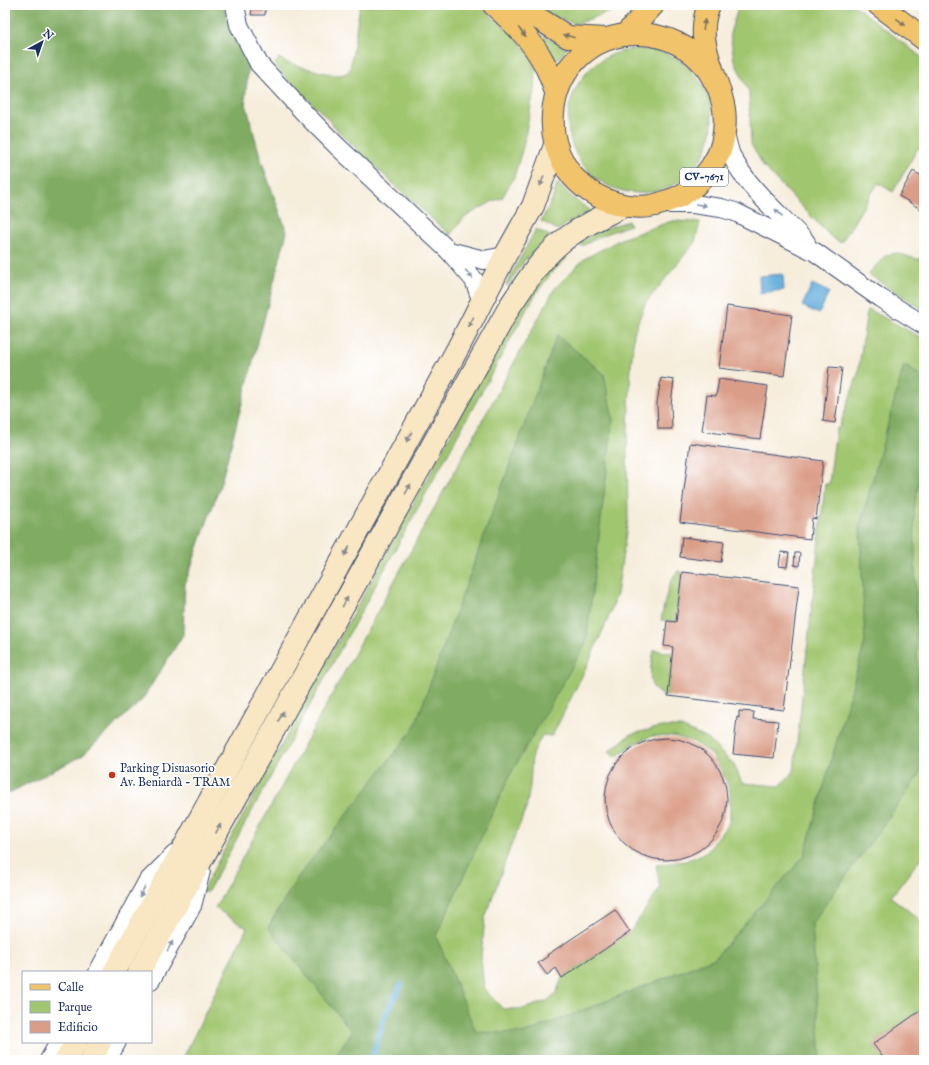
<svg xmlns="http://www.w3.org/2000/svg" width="929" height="1065" viewBox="0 0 929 1065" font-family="'IM FELL English',serif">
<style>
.green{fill:#a1c670;stroke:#5e7a67}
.forest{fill:#80ab62;stroke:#4e6d60}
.water{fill:#61acda;stroke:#3e6e9c}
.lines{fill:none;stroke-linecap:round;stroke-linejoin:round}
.stream{stroke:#61acda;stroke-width:6}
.building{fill:#da9d87}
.street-casing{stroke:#3c4c71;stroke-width:20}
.secondary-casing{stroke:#3c4c71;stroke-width:24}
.primary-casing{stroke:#3c4c71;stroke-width:24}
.highway-casing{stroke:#3c4c71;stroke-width:24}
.street{stroke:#fff;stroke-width:18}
.secondary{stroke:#f9e7c3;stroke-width:22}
.primary{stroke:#f1c36a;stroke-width:22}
.highway{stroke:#f1c36a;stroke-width:22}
.oneway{fill:#7b7263}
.oneway2{fill:#8a8b90}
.oneway3{fill:#8d97ae}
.poi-dot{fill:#c8321e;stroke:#fff;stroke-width:1.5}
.labels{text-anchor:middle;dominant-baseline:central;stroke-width:3.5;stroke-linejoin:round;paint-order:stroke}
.shield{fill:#fff;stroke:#5f6d8e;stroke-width:1}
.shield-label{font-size:11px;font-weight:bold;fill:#1b2f5e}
.poi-label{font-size:12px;fill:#1b2f5e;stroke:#fff;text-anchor:start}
</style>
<rect width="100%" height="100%" fill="#fff"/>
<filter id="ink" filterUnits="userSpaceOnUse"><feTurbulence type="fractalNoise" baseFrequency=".025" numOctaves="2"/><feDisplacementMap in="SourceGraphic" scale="8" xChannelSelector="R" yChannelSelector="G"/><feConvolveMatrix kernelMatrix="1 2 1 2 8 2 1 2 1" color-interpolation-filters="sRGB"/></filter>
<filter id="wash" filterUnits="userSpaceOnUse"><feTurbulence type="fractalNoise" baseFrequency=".012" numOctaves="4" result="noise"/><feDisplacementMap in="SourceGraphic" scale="16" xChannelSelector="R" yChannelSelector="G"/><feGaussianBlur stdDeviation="0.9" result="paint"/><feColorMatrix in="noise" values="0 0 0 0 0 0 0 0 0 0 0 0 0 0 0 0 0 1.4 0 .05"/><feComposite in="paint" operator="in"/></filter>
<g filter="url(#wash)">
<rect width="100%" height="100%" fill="#f6eddb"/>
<g class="green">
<path d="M360 5H478L513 34 531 57 536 72 535 85 523 147 514 177 502 198 493 201 465 217 450 235C415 204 380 172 346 139 336 129 327 117 317 108 302 93 287 81 275 64L279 58 285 62C299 66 325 74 339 75 343 75 347 73 350 70Z"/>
<polygon points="533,5 629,5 576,24 551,15"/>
<polygon points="739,5 854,5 924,59 924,152 918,148 893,192 878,183 841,243 831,237 764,167 751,144 749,92 734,60 730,33"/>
<polygon points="542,35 567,48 555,63 551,51 541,36"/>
<circle cx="640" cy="121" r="72"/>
<polygon points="557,184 558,184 575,200 590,210 590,212 571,221 558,230 541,221 552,200"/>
<polygon points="628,221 630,225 603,235 582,246 578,243 601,230"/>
<polygon points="672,221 700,222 695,242 645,304 634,333 631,367 627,450 628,519 617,594 607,621 586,668 552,736 542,735 532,755 530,786 526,809 509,851 485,918 481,957 484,989 503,1009 523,1009 547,1001 556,993 562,978 630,932 660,888 656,865 685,861 707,852 730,821 730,791 723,772 712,755 694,742 673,736 652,736 633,744 616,757 609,751 631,734 661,727 681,727 708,739 734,765 742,783 780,786 794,771 825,484 829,484 836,429 839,428 858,374 866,317 868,309 924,339 924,854 891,897 924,923 924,1008 873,1044 885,1060 181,1060 184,1056 247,928 215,908 555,288 584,259 621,239"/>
<polygon points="536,229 550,236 525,260 507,286 506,284"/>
<polygon points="897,253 916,259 924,258 924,310 868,274 886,255"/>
<path d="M563 254 567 258C550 273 540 287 528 307L207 893 202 891 522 304 537 280Z"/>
<path d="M678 571 682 572 676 622 661 620C664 607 668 579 678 571Z"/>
<path d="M654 650 673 653 668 696C643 692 651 667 654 650Z"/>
</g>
<g class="forest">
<polygon points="5,5 224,5 226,16 249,63 245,100 261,160 287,232 221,483 185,584 183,635 142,700 82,756 5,795"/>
<polygon points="557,335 604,374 613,420 586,643 510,775 436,936 476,1032 525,1033 715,958 804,856 865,642 860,526 904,365 924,378 924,455 914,508 920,774 812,923 821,1060 332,1060 352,1032 268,927 298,877 414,728"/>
</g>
<g class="water">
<polygon points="783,274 784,290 760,293 759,276"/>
<polygon points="812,284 829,292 819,314 802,306"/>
</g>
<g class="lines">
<polyline class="stream" points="372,1060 383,1020 401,985"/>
</g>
<g id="blocks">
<g class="building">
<polygon points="252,9 265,9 265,15 251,15"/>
<polygon points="913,171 924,177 924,211 899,196"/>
<polygon points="727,306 792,315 784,376 719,368"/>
<polygon points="829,367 842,368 835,423 823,421"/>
<polygon points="661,378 674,380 671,404 672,429 658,429 657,403"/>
<polygon points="719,379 768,386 760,439 702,431 707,395 716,396"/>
<polygon points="690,443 823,461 816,519 812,518 810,539 680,522"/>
<polygon points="682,537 724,542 721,562 680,557"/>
<polygon points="781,552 789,553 787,567 779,566"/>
<polygon points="795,553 800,553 799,566 794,565"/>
<polygon points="682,572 799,586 784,710 668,696 673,647 664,646 667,621 676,622"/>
<polygon points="739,711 754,712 753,719 778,721 774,758 733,754 737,717 739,718"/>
<circle cx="666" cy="799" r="61"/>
<polygon points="615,910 630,932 562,978 556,968 547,975 538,963 548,956 547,955"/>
<polygon points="924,1008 924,1060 885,1060 873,1044"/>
</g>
</g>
</g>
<g filter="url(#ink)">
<use href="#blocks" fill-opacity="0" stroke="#3c4c71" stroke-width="1"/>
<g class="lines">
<defs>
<g id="street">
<polyline points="235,5 239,25 259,64 309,118 337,146 449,251 474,280 482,302"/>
<path d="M724 131C727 139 728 148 731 155 748 189 781 215 806 242"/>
<polyline points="665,204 693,204 721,208 735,212 815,252 880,298 924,325"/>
<polyline points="449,251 484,260 505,256"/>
<polyline points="98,972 147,882 175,854"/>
<polyline points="151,980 192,906 201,871"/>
<polyline points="49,1060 59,1042"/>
<polyline points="107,1060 117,1042"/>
</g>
<g id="secondary">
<polyline points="114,972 187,842 458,348 505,256 533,206 555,145"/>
<path d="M139 972 510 306C528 279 545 252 572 234 588 223 606 215 623 206"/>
<polyline points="66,1060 76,1042"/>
<polyline points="91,1060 100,1042"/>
</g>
<g id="primary">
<path d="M709 5C693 43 718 73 724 109 726 123 724 142 718 155 711 170 698 185 685 193 680 197 673 199 667 201 650 209 629 208 612 202 520 171 540 35 638 34 664 34 693 47 708 70 712 76 715 83 719 89"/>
<polyline points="626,34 653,5"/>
</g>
<g id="highway">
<path d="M494 5C513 22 532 40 544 63 549 72 552 82 556 92"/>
<polyline points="517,5 568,37 607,39"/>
<polyline points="879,5 924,39"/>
</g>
</defs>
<use href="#street" class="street-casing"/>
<use href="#secondary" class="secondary-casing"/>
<use href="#primary" class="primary-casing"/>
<use href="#highway" class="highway-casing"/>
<use href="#street" class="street"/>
<use href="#secondary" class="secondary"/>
<use href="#primary" class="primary"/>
<use href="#highway" class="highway"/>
</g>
<defs><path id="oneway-solid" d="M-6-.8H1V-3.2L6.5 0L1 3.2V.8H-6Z"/></defs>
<g class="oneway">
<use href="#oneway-solid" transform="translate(901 22) rotate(37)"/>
<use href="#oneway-solid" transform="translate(704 25) rotate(-82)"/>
<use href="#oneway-solid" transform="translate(522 32) rotate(49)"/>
<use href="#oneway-solid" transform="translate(569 36) rotate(-164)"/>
</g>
<g class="oneway2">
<use href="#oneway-solid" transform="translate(542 181) rotate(110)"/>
<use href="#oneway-solid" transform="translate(471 322) rotate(117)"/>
<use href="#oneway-solid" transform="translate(409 437) rotate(119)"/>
<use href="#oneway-solid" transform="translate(408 489) rotate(-61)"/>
<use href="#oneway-solid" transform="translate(347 551) rotate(119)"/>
<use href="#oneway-solid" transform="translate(345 602) rotate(-61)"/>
<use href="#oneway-solid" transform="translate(281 716) rotate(-61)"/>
<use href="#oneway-solid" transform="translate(218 829) rotate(-61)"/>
</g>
<g class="oneway3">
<use href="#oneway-solid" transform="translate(701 205) rotate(9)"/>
<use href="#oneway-solid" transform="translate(779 213) rotate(-136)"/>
<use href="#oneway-solid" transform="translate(469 274) rotate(50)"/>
<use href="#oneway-solid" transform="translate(142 892) rotate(119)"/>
<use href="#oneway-solid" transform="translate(170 946) rotate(-61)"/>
</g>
</g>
<circle class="poi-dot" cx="112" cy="775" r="4"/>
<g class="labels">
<rect class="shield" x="680" y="168" width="48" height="18" rx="3"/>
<g class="shield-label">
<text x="704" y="177">CV-7671</text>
</g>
<g class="poi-label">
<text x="120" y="768">Parking Disuasorio<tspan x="120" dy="14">Av. Beniardà - TRAM</tspan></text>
</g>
</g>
<rect width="929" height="1065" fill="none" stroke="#fff" stroke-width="20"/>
<rect x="22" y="971" width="130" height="72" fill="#ffffff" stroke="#a4acbf"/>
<rect x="30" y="984" width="20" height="6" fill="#f1c36a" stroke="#a4acbf"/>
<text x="58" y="991" font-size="12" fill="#1b2f5e">Calle</text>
<rect x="30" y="1001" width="20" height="12" fill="#a1c670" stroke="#a4acbf"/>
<text x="58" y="1011" font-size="12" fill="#1b2f5e">Parque</text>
<rect x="30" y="1021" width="20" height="12" fill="#da9d87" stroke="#a4acbf"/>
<text x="58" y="1031" font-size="12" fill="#1b2f5e">Edificio</text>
<g transform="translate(42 42) rotate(40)" stroke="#ffffff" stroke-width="3" paint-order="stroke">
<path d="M0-3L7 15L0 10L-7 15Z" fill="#1b2f5e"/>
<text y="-6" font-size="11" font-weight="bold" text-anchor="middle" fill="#1b2f5e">N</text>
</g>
</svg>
